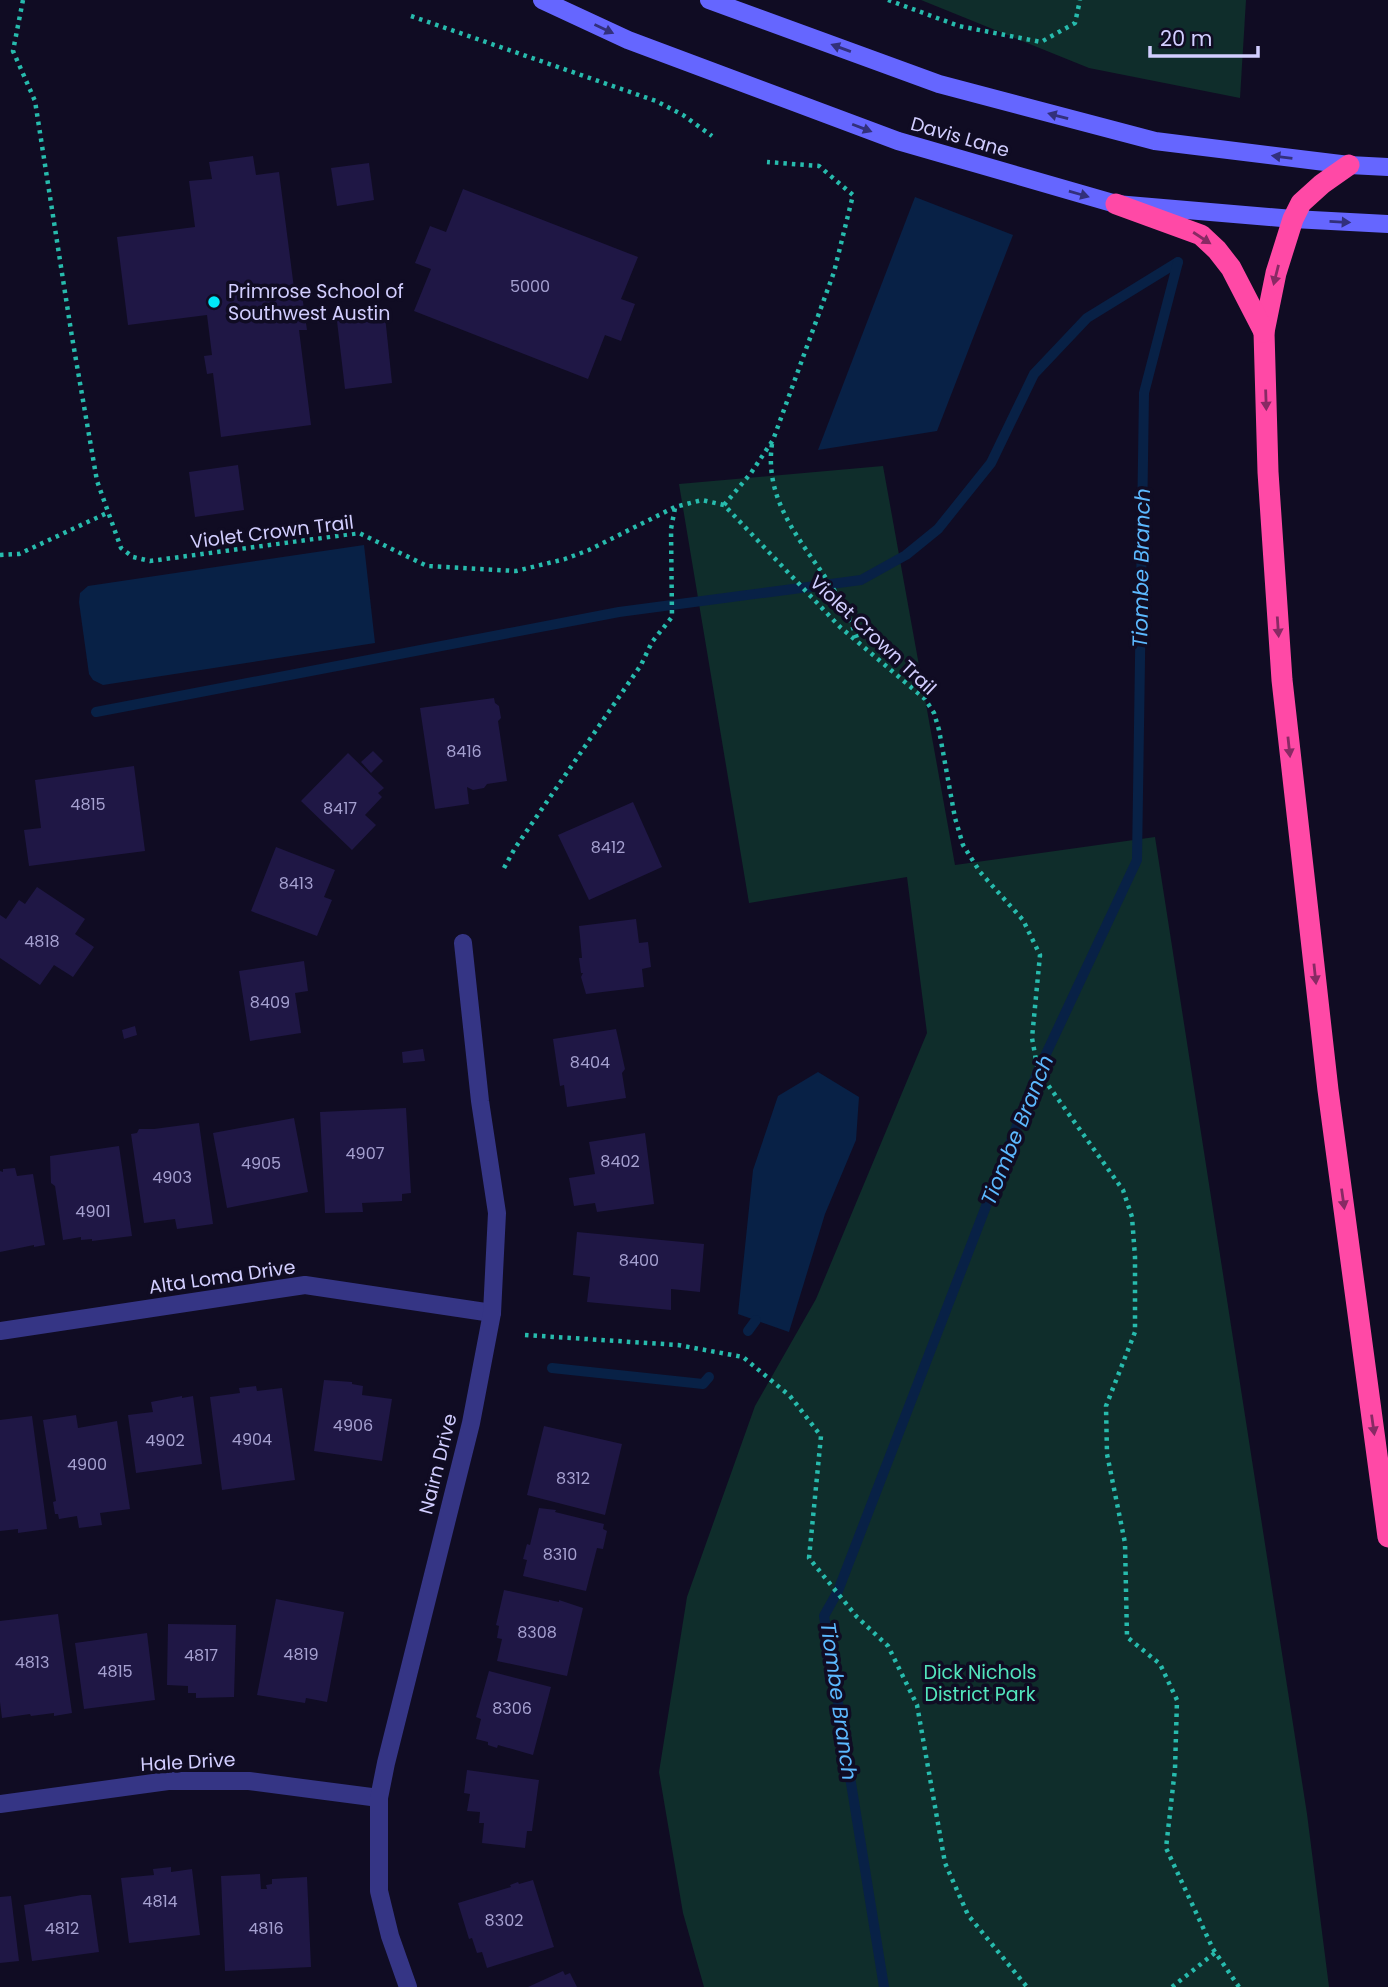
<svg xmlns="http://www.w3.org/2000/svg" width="1388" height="1987" viewBox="0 0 1388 1987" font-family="Poppins,sans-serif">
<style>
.green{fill:#0f2d2b}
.water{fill:#082146}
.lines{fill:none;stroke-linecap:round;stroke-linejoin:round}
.stream{stroke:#082146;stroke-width:10}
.building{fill:#1f1745}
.path{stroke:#27bbad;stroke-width:4.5;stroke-dasharray:3.5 5;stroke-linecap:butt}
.minor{stroke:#353585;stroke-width:18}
.secondary{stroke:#6566ff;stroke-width:18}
.motorway{stroke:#ff49a6;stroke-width:21}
.oneway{fill:#32307b}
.oneway2{fill:#882a64}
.poi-dot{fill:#00e8f9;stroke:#100c23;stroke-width:2.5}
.labels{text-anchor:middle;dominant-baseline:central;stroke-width:7;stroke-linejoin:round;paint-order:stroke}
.number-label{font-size:16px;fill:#a5a0d0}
.street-label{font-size:19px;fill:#d2ceff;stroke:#100c23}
.poi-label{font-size:19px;fill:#d2ceff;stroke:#100c23;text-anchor:start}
.park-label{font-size:19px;fill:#53e6bd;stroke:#100c23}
.water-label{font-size:21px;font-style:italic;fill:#5cb9ff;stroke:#100c23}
</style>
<rect width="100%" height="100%" fill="#100c23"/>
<g class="green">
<polygon points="921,0 1246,0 1240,98 1089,68"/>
<polygon points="883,466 955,865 1155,837 1307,1814 1329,1987 704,1987 683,1913 659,1772 687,1597 755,1406 816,1299 927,1033 907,877 749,903 679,484"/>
</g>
<g class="water">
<polygon points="915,197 1013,235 937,431 818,450"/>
<polygon points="364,545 375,643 103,685 93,680 89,674 79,602 80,593 88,586"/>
<polygon points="818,1072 859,1097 856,1140 825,1214 789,1332 738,1314 753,1170 778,1096"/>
</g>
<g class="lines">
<g class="stream">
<polyline points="96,712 619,612 861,580 906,555 938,529 991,463 1034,374 1087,318 1178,262"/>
<polyline points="748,1331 756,1320"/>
<polyline points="552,1368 703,1384 709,1377"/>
<polyline points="884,1987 824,1616 838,1591 1038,1071 1137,860 1144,393 1178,262"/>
</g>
</g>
<g class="building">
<polygon points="253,156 256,175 279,172 294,288 301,288 307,330 299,330 311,425 221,437 213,373 207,374 204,356 212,355 207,315 128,325 117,237 195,227 189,181 212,179 209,162"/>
<polygon points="369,163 374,200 337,206 331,168"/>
<polygon points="463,189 638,257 621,299 635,304 621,341 605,335 588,379 414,311 431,269 415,263 430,226 446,232"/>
<polygon points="385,316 392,383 345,389 337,321"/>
<polygon points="238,465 244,510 195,517 189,472"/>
<polygon points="494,698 495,703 499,706 501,718 498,721 507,781 487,784 484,788 473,790 467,787 469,804 435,809 420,708"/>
<polygon points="373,751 383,761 371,773 361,762"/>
<polygon points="348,753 384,788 378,793 382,797 365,815 376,825 352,850 301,801"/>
<polygon points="134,766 145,851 29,866 24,830 41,828 35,780"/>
<polygon points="633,802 662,867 589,900 558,835"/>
<polygon points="276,847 335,870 324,897 332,900 317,936 251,911"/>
<polygon points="37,887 85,919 75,934 94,947 73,977 54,965 40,985 0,958 0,915 6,919 19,900 25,904"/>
<polygon points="636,919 639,943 648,942 651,967 642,969 644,987 586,994 581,977 583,973 581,973 579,958 582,958 579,926"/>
<polygon points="304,961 308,991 295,993 301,1033 250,1041 239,971"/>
<polygon points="135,1026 137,1035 124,1039 122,1030"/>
<polygon points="616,1029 625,1069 622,1073 626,1098 567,1107 564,1085 560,1086 553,1039"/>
<polygon points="423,1049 425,1061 403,1063 402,1052"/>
<polygon points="406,1108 411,1193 402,1194 402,1201 362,1203 363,1212 325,1213 320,1112"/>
<polygon points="294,1118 308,1192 227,1208 213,1133"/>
<polygon points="199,1123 213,1224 177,1229 175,1219 144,1223 131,1134 137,1133 139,1129 154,1129"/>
<polygon points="645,1133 654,1204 597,1212 595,1203 574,1206 569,1178 595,1174 589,1142"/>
<polygon points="119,1146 132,1236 92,1241 92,1239 81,1240 81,1237 63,1240 55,1186 51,1183 50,1156"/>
<polygon points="15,1168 17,1176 33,1174 45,1245 34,1247 34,1245 0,1252 0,1171 3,1172 3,1169"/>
<polygon points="577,1232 704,1244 700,1292 671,1289 671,1310 587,1302 590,1277 573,1275"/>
<polygon points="324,1380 352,1382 352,1384 363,1386 362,1395 392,1399 382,1461 314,1451"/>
<polygon points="256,1386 257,1391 282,1388 295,1480 222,1490 210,1397 240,1393 239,1388"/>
<polygon points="182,1396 182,1398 193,1396 202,1464 136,1473 128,1415 153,1412 151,1402"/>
<polygon points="76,1415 78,1428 117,1421 130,1509 100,1513 102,1525 79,1528 77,1516 59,1519 58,1514 55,1514 53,1502 56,1501 43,1420"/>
<polygon points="32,1416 47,1529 18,1533 18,1529 0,1531 0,1420"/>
<polygon points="544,1426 622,1444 605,1515 527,1495"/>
<polygon points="539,1508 556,1510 555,1512 604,1524 603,1529 607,1531 603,1549 597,1548 586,1591 523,1576 527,1560 523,1559 527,1544 530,1545"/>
<polygon points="504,1590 559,1602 559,1600 583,1608 567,1676 497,1661 502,1639 497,1638 499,1626 496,1625"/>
<polygon points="276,1599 344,1612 327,1702 306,1698 305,1703 257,1695"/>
<polygon points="58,1614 72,1713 54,1716 54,1713 31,1716 30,1714 2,1718 0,1702 0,1621"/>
<polygon points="168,1624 236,1625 234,1697 196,1698 196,1693 188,1693 188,1686 167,1685"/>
<polygon points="147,1633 155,1700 84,1709 75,1643"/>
<polygon points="489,1671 551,1687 533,1755 498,1745 497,1748 488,1745 488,1742 476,1739 481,1719 476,1717"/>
<polygon points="467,1770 539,1780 532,1831 527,1831 525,1848 482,1843 484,1823 479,1823 480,1812 467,1811 470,1794 464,1793"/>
<polygon points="171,1867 171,1872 192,1869 200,1935 129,1943 121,1878 154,1875 153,1869"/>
<polygon points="260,1874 261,1889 267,1889 266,1885 272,1884 272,1879 307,1877 311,1967 225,1971 221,1876"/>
<polygon points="533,1880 554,1947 487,1968 482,1952 477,1953 472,1938 469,1939 458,1903 511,1887 510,1885 518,1882 519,1884"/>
<polygon points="82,1895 91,1895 99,1952 32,1961 24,1905"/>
<polygon points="11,1896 19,1961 0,1963 0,1897"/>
<polygon points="563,1971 565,1975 570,1973 577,1987 528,1987"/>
</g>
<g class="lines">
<g class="path">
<polyline points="23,0 13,51 35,101 72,337 97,481 121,548 133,557 150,561 359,533 427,566 516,571 565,559 589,550 675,507 702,500 724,505 840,627 925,699 934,713 939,730 955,818 963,845 980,872 1023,920 1040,955 1032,1038 1038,1071 1123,1190 1132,1217 1135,1257 1135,1332 1106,1406 1107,1454 1125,1543 1127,1637 1160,1664 1177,1700 1175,1769 1166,1848 1213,1949 1239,1987"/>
<polyline points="888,0 959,26 1041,42 1075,23 1080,0"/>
<polyline points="411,16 656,101 683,115 712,136"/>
<path d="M772 444C763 506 809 549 839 598 847 612 853 628 859 643"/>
<polyline points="724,505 751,473 773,440 834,272 853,195 819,166 767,162"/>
<polyline points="0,555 19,554 107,513"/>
<polyline points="504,868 515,848 641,665 652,642 672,617 671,529 675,508"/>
<polyline points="525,1335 678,1345 743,1357 790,1396 821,1436 809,1558 857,1617 888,1646 917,1705 945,1863 968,1915 1027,1987"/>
<polyline points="1172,1987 1216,1952"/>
</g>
<g class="minor">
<polyline points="0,1331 305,1285 492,1313"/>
<polyline points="0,1804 168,1781 249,1781 379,1798"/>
<polyline points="408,1987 390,1936 379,1891 379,1798 386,1763 471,1423 492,1313 497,1213 480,1101 463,943"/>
</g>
<g class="secondary">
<polyline points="542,0 628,40 898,141 1116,204 1293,219 1388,224"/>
<polyline points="709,0 939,84 1155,141 1349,165 1388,167"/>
</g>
<g class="motorway">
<polyline points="1349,165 1322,184 1301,203 1293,219 1276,273 1264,332 1268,472 1282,680 1328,1090 1388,1537"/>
<polyline points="1116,204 1201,235 1217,250 1231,268 1264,332"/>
</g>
</g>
<defs><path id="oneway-solid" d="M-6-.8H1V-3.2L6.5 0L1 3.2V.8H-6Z" transform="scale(1.75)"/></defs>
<g class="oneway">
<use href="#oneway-solid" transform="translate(604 29) rotate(25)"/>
<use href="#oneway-solid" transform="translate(841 48) rotate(-160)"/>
<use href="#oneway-solid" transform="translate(1058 116) rotate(-165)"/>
<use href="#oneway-solid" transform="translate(862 128) rotate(21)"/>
<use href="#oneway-solid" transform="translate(1282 157) rotate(-173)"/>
<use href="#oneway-solid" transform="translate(1079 194) rotate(16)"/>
<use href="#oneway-solid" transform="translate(1340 222) rotate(3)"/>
</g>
<g class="oneway2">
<use href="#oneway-solid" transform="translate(1202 238) rotate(33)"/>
<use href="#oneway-solid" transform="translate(1276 275) rotate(104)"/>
<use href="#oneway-solid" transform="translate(1266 400) rotate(88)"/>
<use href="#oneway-solid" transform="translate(1278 627) rotate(86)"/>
<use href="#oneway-solid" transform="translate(1289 747) rotate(84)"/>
<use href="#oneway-solid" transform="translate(1315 974) rotate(84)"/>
<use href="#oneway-solid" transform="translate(1343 1199) rotate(82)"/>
<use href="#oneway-solid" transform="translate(1373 1425) rotate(82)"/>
</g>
<circle class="poi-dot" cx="214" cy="302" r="7"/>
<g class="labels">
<g class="number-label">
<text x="530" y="286">5000</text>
<text x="464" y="751">8416</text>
<text x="88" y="804">4815</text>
<text x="340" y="808">8417</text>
<text x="608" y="847">8412</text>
<text x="296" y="883">8413</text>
<text x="42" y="941">4818</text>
<text x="270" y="1002">8409</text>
<text x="590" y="1062">8404</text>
<text x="365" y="1153">4907</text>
<text x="620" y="1161">8402</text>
<text x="261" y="1163">4905</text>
<text x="172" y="1177">4903</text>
<text x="93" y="1211">4901</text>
<text x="639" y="1260">8400</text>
<text x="353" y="1425">4906</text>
<text x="252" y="1439">4904</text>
<text x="165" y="1440">4902</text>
<text x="87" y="1464">4900</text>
<text x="573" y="1478">8312</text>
<text x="560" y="1554">8310</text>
<text x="537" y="1632">8308</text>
<text x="301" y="1654">4819</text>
<text x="201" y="1655">4817</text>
<text x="32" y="1662">4813</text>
<text x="115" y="1671">4815</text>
<text x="512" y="1708">8306</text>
<text x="160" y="1901">4814</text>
<text x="504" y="1920">8302</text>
<text x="62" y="1928">4812</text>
<text x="266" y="1928">4816</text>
</g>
<g class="street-label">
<text transform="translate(960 137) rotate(16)">Davis Lane</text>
<text transform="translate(272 532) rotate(-7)">Violet Crown Trail</text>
<text transform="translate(873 635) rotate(43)">Violet Crown Trail</text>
<text transform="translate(222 1277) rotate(-8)">Alta Loma Drive</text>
<text transform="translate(438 1464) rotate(-76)">Nairn Drive</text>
<text transform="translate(188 1762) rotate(-3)">Hale Drive</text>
</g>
<g class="poi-label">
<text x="228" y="291">Primrose School of<tspan x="228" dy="22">Southwest Austin</tspan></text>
</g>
<g class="park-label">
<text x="980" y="1672">Dick Nichols<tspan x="980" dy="22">District Park</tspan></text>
</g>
<g class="water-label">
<text transform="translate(1141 568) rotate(-89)">Tiombe Branch</text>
<text transform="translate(1017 1130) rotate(-68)">Tiombe Branch</text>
<text transform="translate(839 1701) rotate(82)">Tiombe Branch</text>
</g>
</g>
<path d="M1150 46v10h108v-10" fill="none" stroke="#d2ceff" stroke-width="3.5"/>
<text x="1160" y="46" font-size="21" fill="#d2ceff" stroke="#100c23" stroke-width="5" paint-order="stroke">20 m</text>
</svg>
